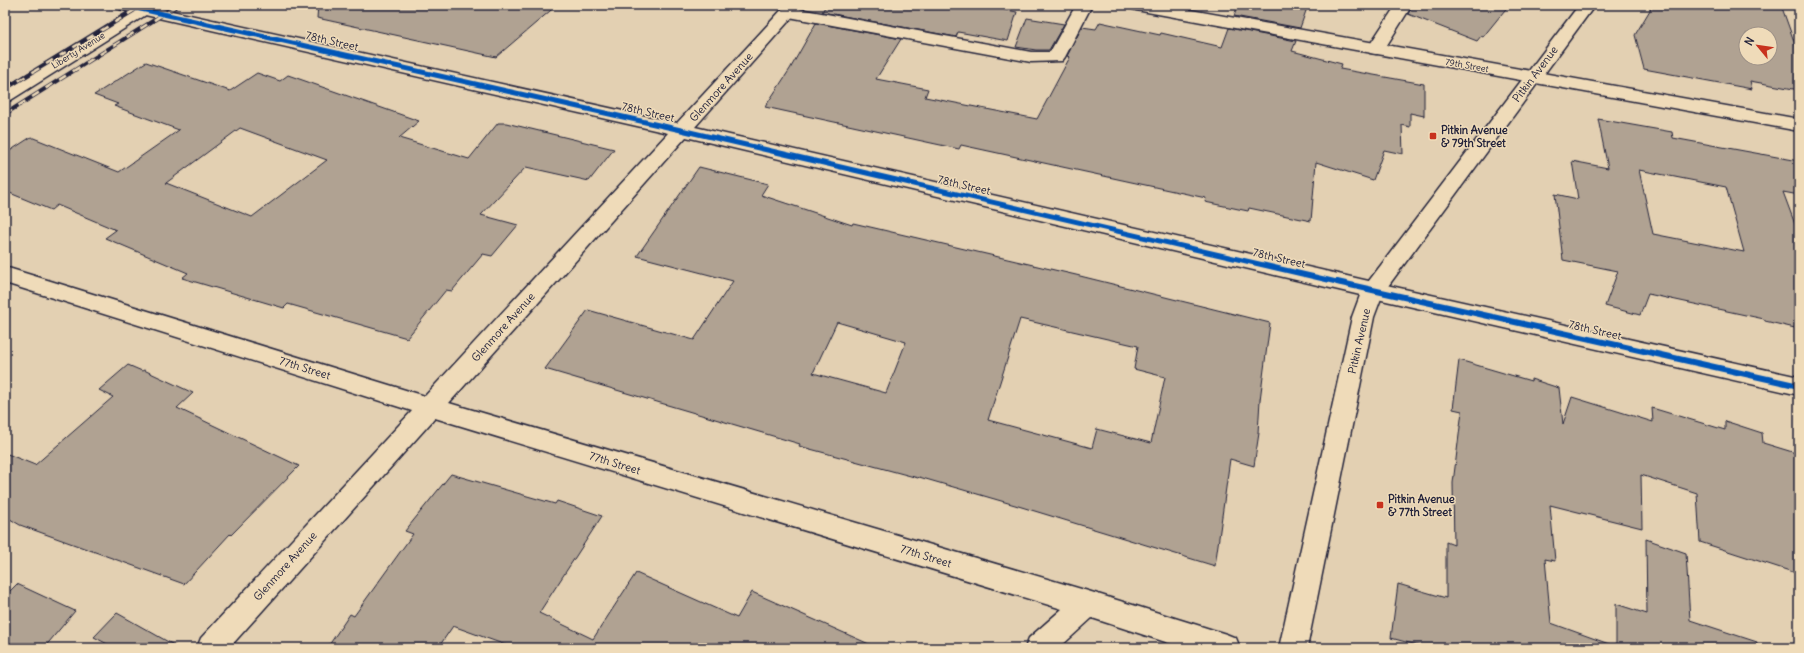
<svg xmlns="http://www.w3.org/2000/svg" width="1804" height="653" viewBox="0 0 1804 653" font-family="Delius,sans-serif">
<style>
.building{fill:#b0a292;stroke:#22223b;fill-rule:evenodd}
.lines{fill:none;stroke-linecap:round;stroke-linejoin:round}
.service-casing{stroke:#22223b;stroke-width:3}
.minor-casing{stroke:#22223b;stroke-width:3}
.tertiary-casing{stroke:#22223b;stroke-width:3}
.service{fill:#efdbb9;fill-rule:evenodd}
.minor{fill:#efdbb9;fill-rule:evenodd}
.tertiary{fill:#efdbb9;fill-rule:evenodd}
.rail-casing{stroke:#22223b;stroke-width:4}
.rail{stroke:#efdbb9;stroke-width:2.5;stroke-dasharray:8;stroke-linecap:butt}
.cycleway-far1-casing{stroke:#efdbb9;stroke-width:7}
.cycleway-casing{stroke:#efdbb9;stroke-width:9}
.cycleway-far1{stroke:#0057b8;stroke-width:5}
.cycleway{stroke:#0057b8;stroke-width:6}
.poi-dot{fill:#c8321e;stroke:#efdbb9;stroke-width:1.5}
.labels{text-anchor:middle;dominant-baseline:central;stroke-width:3;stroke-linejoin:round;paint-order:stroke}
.far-street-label{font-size:9px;fill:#22223b;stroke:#efdbb9}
.street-label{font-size:11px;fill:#22223b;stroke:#efdbb9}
.poi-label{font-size:11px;font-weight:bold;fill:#22223b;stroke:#efdbb9;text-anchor:start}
</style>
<rect width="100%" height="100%" fill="#e3d0b2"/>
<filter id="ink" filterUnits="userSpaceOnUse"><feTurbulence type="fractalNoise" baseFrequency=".025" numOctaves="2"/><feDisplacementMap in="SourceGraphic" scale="8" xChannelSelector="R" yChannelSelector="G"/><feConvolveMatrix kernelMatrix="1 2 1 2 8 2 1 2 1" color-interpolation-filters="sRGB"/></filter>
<g filter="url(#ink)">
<g class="building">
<polygon points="318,5 557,5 496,57 317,18"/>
<polygon points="826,5 978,5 1017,12 1008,41 958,32 956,37 822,12"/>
<polygon points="1238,5 1308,5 1300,28 1234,16"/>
<polygon points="1413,5 1509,5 1483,37 1481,36 1477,41 1408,14"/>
<path d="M1653 5H1781L1799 55V90L1750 81 1752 89 1644 69 1635 35ZM1746 34H1770V58H1746Z"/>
<polygon points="1027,18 1064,24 1049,50 1036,50 1016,47"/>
<polygon points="1100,22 1160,35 1161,33 1222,47 1229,28 1296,41 1292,51 1342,64 1340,69 1424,84 1424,116 1410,113 1410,127 1402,125 1403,154 1384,150 1373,180 1316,162 1311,221 1249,208 1248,211 1205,202 1206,198 1136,183 961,145 959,149 765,107 790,69 816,23 901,39 876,79 928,89 925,97 1037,119 1070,57 1067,56 1082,27 1096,29"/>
<path d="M146 62 230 91 257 73 280 81 288 75 419 121 399 138 469 159 498 123H506L614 149 589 181 526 167 481 215 518 225 492 256 483 254 452 291 446 290 407 338 288 304 284 308 182 278 188 273 105 238 116 230 57 205 51 210 5 191V154L31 137 119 172 179 130 114 106 118 104 94 95ZM240 128 327 160 252 217 166 183Z"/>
<path d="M1598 119 1672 132 1673 138 1799 161V195L1783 192 1799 235V329L1765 321 1764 319 1648 294 1640 315 1605 306 1618 271 1563 260 1555 194 1578 199 1572 161 1608 168ZM1639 170 1726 187 1744 252 1653 234Z"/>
<path d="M699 167 768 184 761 195 852 225 853 223 1076 275 1270 323 1260 400 1258 433H1259L1254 466 1230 459 1215 566 1015 505 919 477 918 478 799 446 800 444 545 369 588 310 694 340 733 281 637 256ZM1020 319 1138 346 1134 369 1165 377 1151 443 1097 429 1092 448 988 420ZM837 322 906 342 886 393 813 373Z"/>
<polygon points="1459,360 1531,381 1531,379 1559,388 1563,424 1572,397 1653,422 1652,408 1725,430 1725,421 1762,433 1763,443 1799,454 1799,574 1700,542 1697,493 1641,475 1642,528 1550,505 1555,561 1545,559 1551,623 1609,644 1609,648 1428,648 1391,638 1398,584 1446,598 1446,542 1454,545 1453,483 1462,411 1453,409"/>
<polygon points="128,365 142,371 144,370 193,393 177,408 299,466 231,535 230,534 184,584 20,525 5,516 5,453 35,465 113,397 99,390"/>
<polygon points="451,474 555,504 557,501 602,516 539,613 593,639 636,573 737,618 752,592 878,648 514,648 453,626 438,648 327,648 350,614 354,616 413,534 405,531"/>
<polygon points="1646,539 1686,553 1690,620 1757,642 1756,648 1616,648 1616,604 1647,614"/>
<polygon points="17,584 75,611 44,648 5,648 5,596"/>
<polygon points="117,613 179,648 115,648 94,637"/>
</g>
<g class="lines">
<defs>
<g id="service">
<polygon points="1076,5 1092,5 1065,57 1062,61 1031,62 789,17 783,15 781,12 783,9 789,7 1031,52 1050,52"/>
<polygon points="1396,5 1412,5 1382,53 1376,54 1370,53 1367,49"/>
</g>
<g id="minor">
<polygon points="115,5 145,5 677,123 786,5 803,5 695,127 1373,282 1799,377 1799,395 1373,298 686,137 449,403 1088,591 1226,634 1236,638 1240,648 1184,648 1092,618 1059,648 1025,648 1029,638 1062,609 435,418 229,648 197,648 201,638 412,411 5,283 5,267 425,396 668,133 123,10 117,8"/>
<polygon points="1128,5 1163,5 1799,119 1799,131 1136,10 1130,8"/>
</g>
<g id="tertiary">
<polygon points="140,5 159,5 157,8 11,100 5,102 5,88"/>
<polygon points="1579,5 1595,5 1383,293 1374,317 1307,648 1279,648 1352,317 1362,290"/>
</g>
</defs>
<use href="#service" class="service-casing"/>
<use href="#minor" class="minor-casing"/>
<use href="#tertiary" class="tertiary-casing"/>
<use href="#service" class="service"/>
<use href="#minor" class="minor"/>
<use href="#tertiary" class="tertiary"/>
<defs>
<g id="rail">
<polyline points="5,89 143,5"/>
<polyline points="5,114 178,5"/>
</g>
</defs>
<use href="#rail" class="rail-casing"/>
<use href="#rail" class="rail"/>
<defs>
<polyline id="cycleway-far1" points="123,5 681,130 1341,283"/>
<polyline id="cycleway" points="1337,282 1799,386"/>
</defs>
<use href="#cycleway-far1" class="cycleway-far1-casing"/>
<use href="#cycleway" class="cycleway-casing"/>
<use href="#cycleway-far1" class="cycleway-far1"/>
<use href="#cycleway" class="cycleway"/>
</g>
</g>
<g class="poi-dot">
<rect x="1429" y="132" width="8" height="8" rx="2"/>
<rect x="1376" y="501" width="8" height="8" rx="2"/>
</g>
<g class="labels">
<g class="far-street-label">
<text transform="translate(78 50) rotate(-32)">Liberty Avenue</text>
<text transform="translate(1467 65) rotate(10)">79th Street</text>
</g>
<g class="street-label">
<text transform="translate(332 41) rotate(13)">78th Street</text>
<text transform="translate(1535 74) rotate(-53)">Pitkin Avenue</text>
<text transform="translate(721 87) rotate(-48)">Glenmore Avenue</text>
<text transform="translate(648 112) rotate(13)">78th Street</text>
<text transform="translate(964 185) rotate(13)">78th Street</text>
<text transform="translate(1279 258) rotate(13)">78th Street</text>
<text transform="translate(503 327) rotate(-48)">Glenmore Avenue</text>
<text transform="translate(1595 330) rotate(13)">78th Street</text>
<text transform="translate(1359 341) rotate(-77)">Pitkin Avenue</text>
<text transform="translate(305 368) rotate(17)">77th Street</text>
<text transform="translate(615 463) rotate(17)">77th Street</text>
<text transform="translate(926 556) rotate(17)">77th Street</text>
<text transform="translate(285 566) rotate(-48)">Glenmore Avenue</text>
</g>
<g class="poi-label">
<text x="1441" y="130">Pitkin Avenue<tspan x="1441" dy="13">&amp; 79th Street</tspan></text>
<text x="1388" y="499">Pitkin Avenue<tspan x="1388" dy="13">&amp; 77th Street</tspan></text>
</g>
</g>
<rect width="1804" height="653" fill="none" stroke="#efdbb9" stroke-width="20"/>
<rect x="10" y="10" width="1784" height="633" fill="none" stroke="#22223b" stroke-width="1.5" filter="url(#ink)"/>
<g transform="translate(1758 46) rotate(299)"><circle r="19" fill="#efdbb9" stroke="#9d9187"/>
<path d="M0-3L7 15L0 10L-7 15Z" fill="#c8321e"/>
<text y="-6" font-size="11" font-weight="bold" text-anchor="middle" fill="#22223b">N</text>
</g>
</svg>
